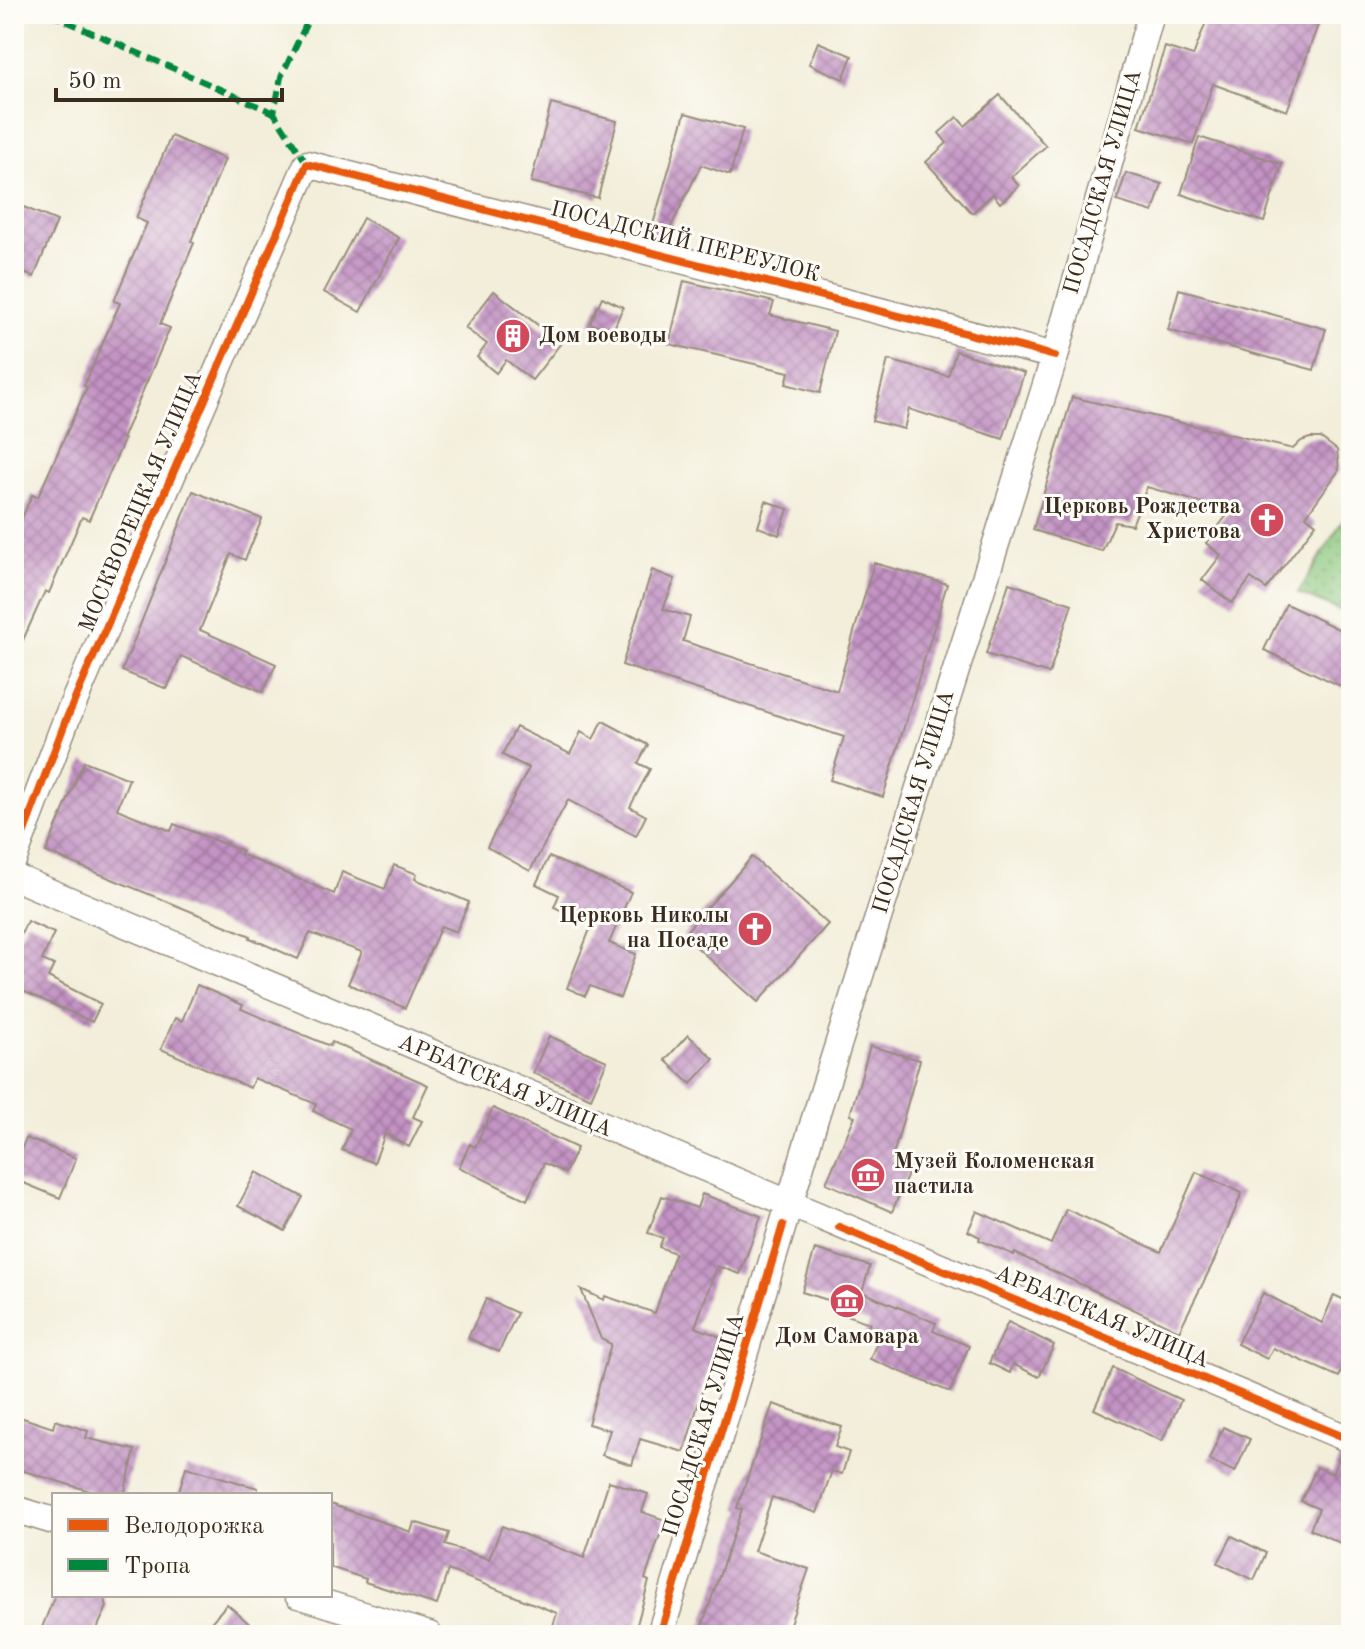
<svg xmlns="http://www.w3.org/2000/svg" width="1365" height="1649" viewBox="0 0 1365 1649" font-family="'Old Standard TT',serif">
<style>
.park{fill:url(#park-dots);stroke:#63784e;stroke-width:2}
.building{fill:url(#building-cross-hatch)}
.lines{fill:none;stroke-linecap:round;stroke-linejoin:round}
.street-casing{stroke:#978c7c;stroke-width:29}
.street{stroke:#fff;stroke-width:26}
.quiet{stroke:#00873e;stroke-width:6;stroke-dasharray:12 6;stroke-linecap:butt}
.cycleway-casing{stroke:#fdfcf7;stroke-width:13}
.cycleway{stroke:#e8590c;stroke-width:8}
.labels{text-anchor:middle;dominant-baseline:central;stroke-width:6;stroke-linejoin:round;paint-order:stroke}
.street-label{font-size:22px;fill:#3b2a1e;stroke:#fdfcf7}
.poi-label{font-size:22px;font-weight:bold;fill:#3b2a1e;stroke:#fdfcf7;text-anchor:start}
</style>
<defs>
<pattern id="park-dots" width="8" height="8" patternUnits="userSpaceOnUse" patternTransform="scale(2)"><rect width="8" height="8" fill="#8bc77d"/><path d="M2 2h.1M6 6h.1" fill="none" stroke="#73a266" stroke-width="1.8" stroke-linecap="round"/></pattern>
<pattern id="building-cross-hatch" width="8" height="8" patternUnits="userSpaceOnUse" patternTransform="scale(2)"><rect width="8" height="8" fill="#c393c4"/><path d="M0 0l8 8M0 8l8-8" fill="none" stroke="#a0789f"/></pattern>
</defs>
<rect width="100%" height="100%" fill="#fdfcf7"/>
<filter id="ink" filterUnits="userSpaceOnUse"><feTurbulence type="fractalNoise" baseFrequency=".0125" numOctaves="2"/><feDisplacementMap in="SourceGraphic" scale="16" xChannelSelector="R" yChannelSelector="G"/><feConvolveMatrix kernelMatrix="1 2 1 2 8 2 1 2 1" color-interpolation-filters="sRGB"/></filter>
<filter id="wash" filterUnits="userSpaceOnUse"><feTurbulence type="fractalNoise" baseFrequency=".006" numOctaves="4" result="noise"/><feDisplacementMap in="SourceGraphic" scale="32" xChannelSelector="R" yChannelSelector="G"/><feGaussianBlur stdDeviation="1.8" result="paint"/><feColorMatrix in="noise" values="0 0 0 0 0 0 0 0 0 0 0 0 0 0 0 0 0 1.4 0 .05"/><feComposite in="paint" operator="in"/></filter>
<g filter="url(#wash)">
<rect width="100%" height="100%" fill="#f3eeda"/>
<polygon class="park" points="1351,507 1351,615 1298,593"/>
<g id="blocks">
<g class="building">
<polygon points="1209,14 1306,14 1320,19 1287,111 1213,84 1193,144 1139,127 1165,47 1193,56"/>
<polygon points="818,42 852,56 843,79 809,64"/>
<polygon points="1000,95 1046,146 1011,177 1019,186 1000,203 993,194 972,213 926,162 947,143 939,133 957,117 965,126"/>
<polygon points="551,104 617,121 598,198 531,182"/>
<polygon points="685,113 743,129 730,175 701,165 665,239 650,235"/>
<polygon points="171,136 225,159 191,241 194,243 160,324 170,328 122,439 124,440 89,520 82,517 49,593 45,591 14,660 14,536 32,495 38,497 87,387 84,386 120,303 114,301 147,223 136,218"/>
<polygon points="1199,137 1282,164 1264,222 1181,194"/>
<polygon points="1126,173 1162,184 1153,212 1117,201"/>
<polygon points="14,203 57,221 34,277 14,269"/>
<polygon points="363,218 399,238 360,312 324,292"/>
<polygon points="684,281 774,302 770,315 835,331 820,393 786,384 789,372 669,344"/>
<polygon points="1179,289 1326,329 1314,370 1168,330"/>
<polygon points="494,291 561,343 532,380 506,360 496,373 477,357 487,344 465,328"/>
<polygon points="602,297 623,307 612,333 590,323"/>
<polygon points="956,351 1024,373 1003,439 909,409 904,429 872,421 888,360 948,376"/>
<polygon points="1072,397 1293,449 1301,441 1310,438 1321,438 1337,450 1339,470 1306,516 1316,524 1266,589 1251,578 1232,603 1202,580 1221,555 1206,543 1230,511 1147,487 1132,525 1115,522 1102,551 1033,530"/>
<polygon points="193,491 262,519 245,560 231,554 200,630 276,664 263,692 181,656 167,689 122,671"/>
<polygon points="766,501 788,509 779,535 758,527"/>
<polygon points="874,563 947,584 883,797 830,780 844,737 622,665 652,570 675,579 663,609 690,617 683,641 837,691"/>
<polygon points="1009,583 1072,604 1049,674 986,654"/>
<polygon points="1286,604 1351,635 1351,691 1264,650"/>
<polygon points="603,721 648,745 638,763 650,769 630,807 646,816 636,836 568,800 530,871 487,847 529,768 502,755 516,727 570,754 581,732 593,739"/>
<polygon points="84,761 129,779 117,809 171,831 174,824 242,851 240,854 334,894 342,872 385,889 394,865 417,874 415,879 469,902 456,932 441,926 405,1008 348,984 362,952 310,933 298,959 250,938 251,936 46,852"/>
<polygon points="549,857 631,892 609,943 636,954 620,998 590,986 585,996 567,988 592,924 554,907 559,895 536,884"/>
<polygon points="752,857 828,924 758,1002 683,935"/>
<polygon points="27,921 54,933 42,960 54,965 48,977 101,1004 92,1022 14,987 14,950"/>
<polygon points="197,985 243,1005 241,1009 330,1046 332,1042 428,1085 413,1117 422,1121 409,1147 385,1134 374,1163 342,1150 351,1129 313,1111 316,1104 254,1078 250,1088 161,1049 175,1018 182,1021"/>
<polygon points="688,1035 714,1059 691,1084 665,1060"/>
<polygon points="549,1036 607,1061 591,1098 533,1073"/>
<polygon points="870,1046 920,1060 892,1159 911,1167 892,1212 826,1183 855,1116 850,1115"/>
<polygon points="493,1108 577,1148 565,1173 544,1163 527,1200 459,1167 470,1144 475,1147"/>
<polygon points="26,1138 76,1158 60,1198 14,1179 14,1168"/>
<polygon points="256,1172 303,1197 285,1231 238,1206"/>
<polygon points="1196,1172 1242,1193 1214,1261 1179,1331 1015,1253 1014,1255 979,1240 980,1237 968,1231 977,1211 1051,1244 1066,1209 1161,1252"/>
<polygon points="702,1194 761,1216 740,1274 717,1266 695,1327 721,1337 709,1368 684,1452 640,1439 632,1465 602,1455 610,1430 588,1424 611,1344 601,1339 581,1289 604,1300 605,1296 655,1313 675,1253 659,1247 663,1238 648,1233 662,1196 697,1208"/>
<polygon points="815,1249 870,1266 862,1292 936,1323 933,1331 969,1346 950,1392 870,1359 877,1342 864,1336 870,1323 831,1310 834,1302 802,1292"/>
<polygon points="1263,1293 1322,1323 1334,1295 1351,1303 1351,1349 1339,1377 1273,1348 1267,1359 1237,1344"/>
<polygon points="486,1299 517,1313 499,1352 468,1338"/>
<polygon points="1008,1322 1054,1345 1039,1377 1013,1364 1010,1373 989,1363"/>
<polygon points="1113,1368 1181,1400 1162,1441 1094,1409"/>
<polygon points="773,1404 842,1427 835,1447 849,1452 842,1474 832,1471 817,1513 772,1497 754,1551 809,1569 786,1635 699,1635 742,1509 737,1508"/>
<polygon points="14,1415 53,1428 55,1420 88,1431 86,1438 135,1450 124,1495 103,1495 14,1468"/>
<polygon points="1223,1427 1250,1439 1235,1472 1209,1460"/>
<polygon points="1341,1453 1351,1456 1351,1548 1310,1529 1319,1509 1301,1501 1317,1467 1332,1474"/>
<polygon points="186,1467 258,1488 257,1495 178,1495"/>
<polygon points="609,1481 648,1494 642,1512 665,1520 645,1579 649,1581 634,1635 550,1635 557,1613 448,1570 437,1605 365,1582 366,1579 330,1567 330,1504 411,1532 414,1522 449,1533 445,1545 489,1559 502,1526 584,1558"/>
<polygon points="1232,1536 1266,1553 1254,1580 1218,1563"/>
<polygon points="55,1595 104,1595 107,1607 94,1635 39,1635"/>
<polygon points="227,1604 262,1635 200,1635"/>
</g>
</g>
</g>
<g filter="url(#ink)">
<use href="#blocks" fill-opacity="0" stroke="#978c7c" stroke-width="2"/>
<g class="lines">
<defs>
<g id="street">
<polyline points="14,858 66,720 307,164 1055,356"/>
<polyline points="14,877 1351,1440"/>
<polyline points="14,1509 54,1521"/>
<polyline points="298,1595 429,1635"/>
<polyline points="660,1635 816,1115 1055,356 1151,14"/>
</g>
</defs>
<use href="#street" class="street-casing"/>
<use href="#street" class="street"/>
<g class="quiet">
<polyline points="50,14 274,113"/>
<polyline points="307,164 274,113 281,77 311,14"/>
</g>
<defs>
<g id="cycleway">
<polyline points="14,858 66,720 307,164 1055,356"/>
<polyline points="839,1227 1351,1440"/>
<polyline points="660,1635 783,1225"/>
</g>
</defs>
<use href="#cycleway" class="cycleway-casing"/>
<use href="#cycleway" class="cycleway"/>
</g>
</g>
<defs>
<symbol id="building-disc" viewBox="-11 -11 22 22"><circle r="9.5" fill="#d1495b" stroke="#fdfcf7"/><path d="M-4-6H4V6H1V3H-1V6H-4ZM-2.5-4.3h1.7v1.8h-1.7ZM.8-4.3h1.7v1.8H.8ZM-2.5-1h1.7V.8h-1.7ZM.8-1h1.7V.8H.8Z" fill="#fff"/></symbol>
<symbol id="church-disc" viewBox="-11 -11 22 22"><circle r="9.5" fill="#d1495b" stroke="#fdfcf7"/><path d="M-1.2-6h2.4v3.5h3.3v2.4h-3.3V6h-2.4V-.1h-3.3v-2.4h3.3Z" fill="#fff"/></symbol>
<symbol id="museum-disc" viewBox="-11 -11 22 22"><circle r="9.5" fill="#d1495b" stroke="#fdfcf7"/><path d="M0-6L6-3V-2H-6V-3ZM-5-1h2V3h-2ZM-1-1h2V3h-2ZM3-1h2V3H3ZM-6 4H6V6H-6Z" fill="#fff"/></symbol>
</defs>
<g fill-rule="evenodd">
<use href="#building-disc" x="493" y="316" width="40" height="40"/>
<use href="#church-disc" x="1247" y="500" width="40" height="40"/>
<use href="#church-disc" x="735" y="909" width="40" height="40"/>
<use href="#museum-disc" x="848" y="1155" width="40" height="40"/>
<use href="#museum-disc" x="827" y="1281" width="40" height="40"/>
</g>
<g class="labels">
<g class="street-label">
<text transform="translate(1103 182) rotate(-74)">ПОСАДСКАЯ УЛИЦА</text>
<text transform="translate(685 242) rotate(14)">ПОСАДСКИЙ ПЕРЕУЛОК</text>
<text transform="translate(141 502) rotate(-67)">МОСКВОРЕЦКАЯ УЛИЦА</text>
<text transform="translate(914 802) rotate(-73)">ПОСАДСКАЯ УЛИЦА</text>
<text transform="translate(505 1086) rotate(23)">АРБАТСКАЯ УЛИЦА</text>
<text transform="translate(1102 1317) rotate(23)">АРБАТСКАЯ УЛИЦА</text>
<text transform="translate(704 1425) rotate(-73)">ПОСАДСКАЯ УЛИЦА</text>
</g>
<g class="poi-label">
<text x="539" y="336">Дом воеводы</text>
<text x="1241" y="507" text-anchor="end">Церковь Рождества<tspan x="1241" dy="25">Христова</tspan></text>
<text x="729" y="916" text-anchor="end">Церковь Николы<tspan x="729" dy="25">на Посаде</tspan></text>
<text x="894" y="1162">Музей Коломенская<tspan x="894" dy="25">пастила</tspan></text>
<text x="847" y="1337" text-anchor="middle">Дом Самовара</text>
</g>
</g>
<rect width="1365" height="1649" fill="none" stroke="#fdfcf7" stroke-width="48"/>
<rect x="52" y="1493" width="280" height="104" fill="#fdfcf7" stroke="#afa8a0" stroke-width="2"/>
<rect x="68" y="1519" width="40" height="12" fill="#e8590c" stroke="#afa8a0" stroke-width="2"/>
<text x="124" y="1533" font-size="24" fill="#3b2a1e">Велодорожка</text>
<rect x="68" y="1559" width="40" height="12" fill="#00873e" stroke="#afa8a0" stroke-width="2"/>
<text x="124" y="1573" font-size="24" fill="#3b2a1e">Тропа</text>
<path d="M56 88v12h226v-12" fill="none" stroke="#3b2a1e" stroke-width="4"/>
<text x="68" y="88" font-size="24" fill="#3b2a1e" stroke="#fdfcf7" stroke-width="6" paint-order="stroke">50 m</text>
</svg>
